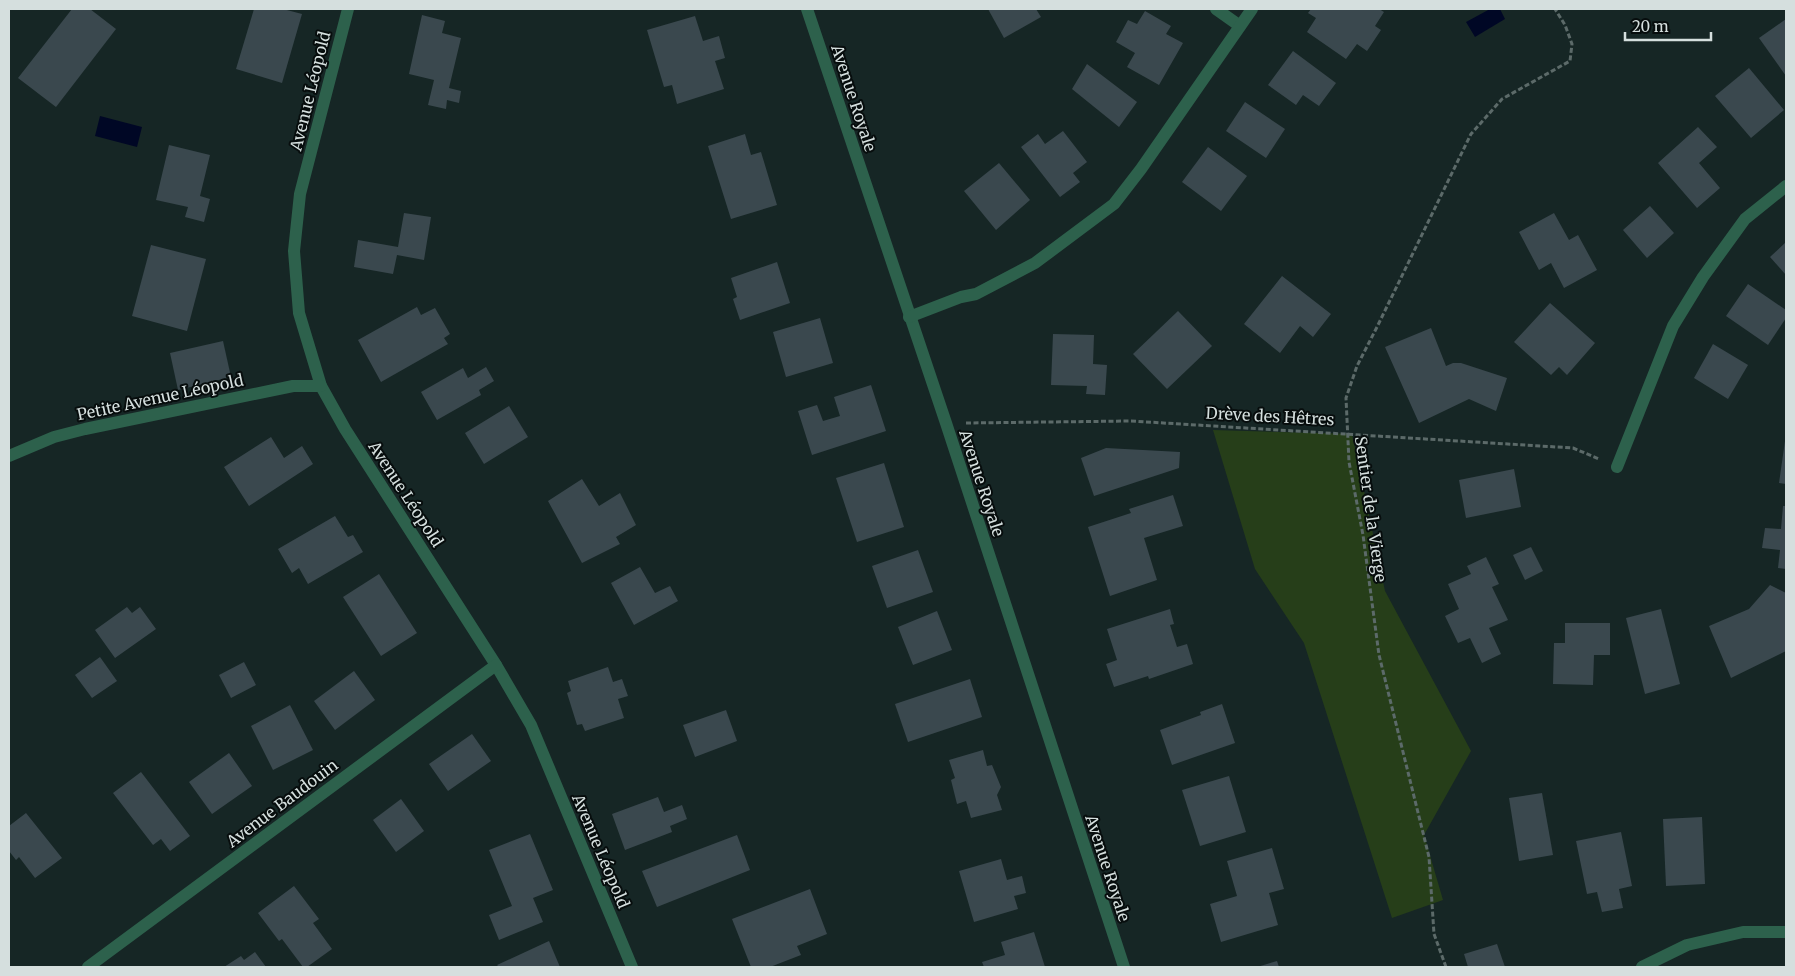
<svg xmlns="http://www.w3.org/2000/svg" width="1795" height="976" viewBox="0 0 1795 976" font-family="Merriweather,serif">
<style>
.green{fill:#263e19}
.water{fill:#000725}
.building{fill:#3a484e}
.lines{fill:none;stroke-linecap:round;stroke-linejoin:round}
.path{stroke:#5c6a69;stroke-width:3;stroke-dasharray:5 2.5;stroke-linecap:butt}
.minor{stroke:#2d614c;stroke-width:12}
.labels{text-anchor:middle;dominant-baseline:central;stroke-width:4;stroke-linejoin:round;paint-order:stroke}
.street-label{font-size:16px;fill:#d5dfde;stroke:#070d0d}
</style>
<rect width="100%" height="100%" fill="#162625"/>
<polygon class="green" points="1213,430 1352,434 1385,591 1471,751 1424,835 1443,900 1392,918 1304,643 1255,569"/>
<g class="water">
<polygon points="1490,9 1500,9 1505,19 1475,37 1466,22"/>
<polygon points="100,116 142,127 137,147 95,136"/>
</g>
<g class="building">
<polygon points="72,9 90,9 116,29 56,107 18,78"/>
<polygon points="254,9 283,9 302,14 282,83 236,69"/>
<polygon points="988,9 1036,9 1041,17 1004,38"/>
<polygon points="1311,9 1379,9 1384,12 1375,26 1381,30 1367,51 1357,44 1346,59 1307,32 1316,18 1308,13"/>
<polygon points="1145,11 1171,26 1166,34 1183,43 1159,85 1127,67 1135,53 1116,42 1128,20 1137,24"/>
<polygon points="422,15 445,21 442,33 461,38 449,88 461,91 459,103 447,100 446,109 428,105 434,80 409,74"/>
<polygon points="695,16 703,41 719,36 725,58 715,61 724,89 677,104 672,85 664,87 647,30"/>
<polygon points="1786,19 1786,76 1759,38"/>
<polygon points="1293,51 1336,83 1319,106 1303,95 1296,105 1268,85"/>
<polygon points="1087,64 1137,102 1119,127 1072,89"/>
<polygon points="1749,68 1784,110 1751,138 1715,96"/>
<polygon points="1245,102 1285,129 1266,158 1226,131"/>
<polygon points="1698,127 1717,147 1699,163 1720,188 1697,208 1658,163"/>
<polygon points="1063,131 1087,162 1073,173 1080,182 1060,197 1021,147 1038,134 1045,144"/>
<polygon points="745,134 751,155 761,152 777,205 731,219 708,146"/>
<polygon points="169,145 210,155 200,196 210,199 204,222 185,217 188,207 156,200"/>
<polygon points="1208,147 1247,176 1221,211 1182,182"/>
<polygon points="999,163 1030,200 996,230 964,191"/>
<polygon points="1650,206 1674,233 1647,258 1623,230"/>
<polygon points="404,213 431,217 424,260 397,255 393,274 354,267 358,240 398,247"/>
<polygon points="1554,213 1569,240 1578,235 1597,270 1564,288 1551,263 1539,270 1519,232"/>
<polygon points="1786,242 1786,275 1770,257"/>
<polygon points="151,245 206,259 187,331 132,316"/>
<polygon points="777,262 790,303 740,320 733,299 737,297 731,278"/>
<polygon points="1282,276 1331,314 1313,337 1300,326 1280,353 1244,324"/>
<polygon points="1748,284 1786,310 1786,318 1768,345 1726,316"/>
<polygon points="1550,303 1595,343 1567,375 1559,367 1551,375 1514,342"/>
<polygon points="417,307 421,315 435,308 450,334 444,338 448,344 381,382 358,340"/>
<polygon points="1178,311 1212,346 1167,389 1133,354"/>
<polygon points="820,318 833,363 786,377 773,332"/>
<polygon points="1431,328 1446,366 1453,363 1461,363 1507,378 1496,411 1469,399 1419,423 1385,347"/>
<polygon points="1053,334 1094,335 1093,364 1107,365 1105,395 1086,394 1087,386 1051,385"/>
<polygon points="223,341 231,377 178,390 170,353"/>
<polygon points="1713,344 1748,365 1728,399 1694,378"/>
<polygon points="486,367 494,381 479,390 481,395 437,420 421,392 463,368 468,378"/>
<polygon points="871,385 886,431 812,455 798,411 817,405 823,421 840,416 834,397"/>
<polygon points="509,406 528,437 484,464 465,433"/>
<polygon points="271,437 284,458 302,446 313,464 249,506 224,467"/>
<polygon points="1785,441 1786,441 1786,484 1779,483"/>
<polygon points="1106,448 1180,452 1179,468 1094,496 1081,458"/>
<polygon points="884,463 904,527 857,542 836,478"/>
<polygon points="1514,469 1521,507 1466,518 1459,480"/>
<polygon points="582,479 599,506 620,493 636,525 616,537 620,544 582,563 548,501"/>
<polygon points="1173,495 1183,526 1144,538 1157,580 1110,596 1088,527 1131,513 1129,509"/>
<polygon points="1783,506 1786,506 1786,569 1778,568 1780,550 1762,548 1765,528 1781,529"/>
<polygon points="335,516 348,537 353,535 363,552 308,584 299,568 292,573 278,549"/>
<polygon points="1531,547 1543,571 1525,580 1513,555"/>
<polygon points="918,550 933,592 887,608 872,566"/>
<polygon points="1486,557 1499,584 1492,587 1508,620 1489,628 1501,654 1482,663 1470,638 1458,643 1445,616 1459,609 1448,584 1471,574 1467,566"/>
<polygon points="640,567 655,593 670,586 678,601 634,625 611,583"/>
<polygon points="379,574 417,633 381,656 343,597"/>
<polygon points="1770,585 1786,593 1786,651 1731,678 1709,626 1749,609"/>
<polygon points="127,607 132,613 140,607 156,629 115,658 95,630"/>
<polygon points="1170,609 1174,624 1170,625 1177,647 1187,644 1193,664 1149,679 1148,676 1114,687 1106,664 1117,660 1107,629"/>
<polygon points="1661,609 1680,684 1645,694 1626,618"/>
<polygon points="937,611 952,650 913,665 898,627"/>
<polygon points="1565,623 1610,623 1610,655 1594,655 1593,685 1553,684 1554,643 1565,643"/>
<polygon points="100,657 117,681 92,698 75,675"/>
<polygon points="244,662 256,685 231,698 219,675"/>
<polygon points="608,667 613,682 622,679 628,696 618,699 624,718 585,731 582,724 577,725 567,693 571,691 568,681"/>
<polygon points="354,671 375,700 335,730 314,701"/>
<polygon points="970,679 982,717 908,742 895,704"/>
<polygon points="1222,704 1235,743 1172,765 1160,730 1201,715 1200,712"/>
<polygon points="290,705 313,750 273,770 251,726"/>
<polygon points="726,710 737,741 695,757 683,725"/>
<polygon points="472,734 491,761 448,791 429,764"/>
<polygon points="983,750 987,766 992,765 1001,787 997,795 1002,810 971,818 966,801 957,804 951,780 955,778 949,760"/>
<polygon points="229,753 252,786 212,814 189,782"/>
<polygon points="141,772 190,836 170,851 161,839 153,845 113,793"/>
<polygon points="1229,776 1246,832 1200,846 1182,790"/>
<polygon points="1542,793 1553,855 1519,861 1509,798"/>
<polygon points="658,797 664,812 682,805 687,819 670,826 672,832 625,850 612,814"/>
<polygon points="401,799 424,831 396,852 373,820"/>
<polygon points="26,813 62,858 35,878 19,857 16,860 9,851 9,826"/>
<polygon points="1702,817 1705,884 1666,886 1663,819"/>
<polygon points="1621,832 1632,886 1619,889 1623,908 1602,912 1597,892 1587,894 1576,841"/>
<polygon points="530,834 553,890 533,898 543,922 499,940 489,915 512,906 489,850"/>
<polygon points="737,835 750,870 657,907 642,871"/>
<polygon points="1272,848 1284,889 1269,893 1278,925 1221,942 1210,904 1237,896 1227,861"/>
<polygon points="1001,859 1007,880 1022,876 1026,893 1014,896 1018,909 974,922 959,871"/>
<polygon points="294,886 319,919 313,923 332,949 307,967 303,967 282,939 279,941 258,913"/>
<polygon points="810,889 827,934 797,946 801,955 770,967 751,967 732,919"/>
<polygon points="1034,932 1045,967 984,967 982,962 1005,955 1001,942"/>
<polygon points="549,941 560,967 499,967 497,965"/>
<polygon points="1497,944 1505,967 1468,967 1464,954"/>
<polygon points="255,952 266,967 224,967 241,956 244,960"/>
<polygon points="1277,961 1279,967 1257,967"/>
</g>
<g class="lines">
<g class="path">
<polyline points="966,423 1131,421 1573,448 1599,459"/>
<polyline points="1446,967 1434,934 1429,857 1379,655 1363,535 1349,462 1346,398 1357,366 1377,327 1471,134 1502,99 1570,61 1572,44 1565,25 1555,9"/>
</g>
<g class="minor">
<polyline points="348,9 300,194 294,251 299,313 321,386 345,429 496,665 531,725 632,967"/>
<polyline points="807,9 946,423 1124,967"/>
<polyline points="1216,9 1240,26"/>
<polyline points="909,317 961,297 976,294 1035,263 1114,204 1141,169 1252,9"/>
<polyline points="9,456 54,437 85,429 293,386 321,386"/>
<polyline points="1617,467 1673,326 1703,277 1745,219 1786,186"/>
<polyline points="88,967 496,665"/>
<polyline points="1642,967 1687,945 1743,932 1786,932"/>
</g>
</g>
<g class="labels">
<g class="street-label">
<text transform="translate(310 91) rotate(-76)">Avenue Léopold</text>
<text transform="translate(854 98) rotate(72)">Avenue Royale</text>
<text transform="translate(160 397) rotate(-12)">Petite Avenue Léopold</text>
<text transform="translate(1270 416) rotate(3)">Drève des Hêtres</text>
<text transform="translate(982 483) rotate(72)">Avenue Royale</text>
<text transform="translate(406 494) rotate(57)">Avenue Léopold</text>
<text transform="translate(1371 509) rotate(82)">Sentier de la Vierge</text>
<text transform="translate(282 803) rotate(-37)">Avenue Baudouin</text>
<text transform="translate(601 851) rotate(67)">Avenue Léopold</text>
<text transform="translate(1108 868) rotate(72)">Avenue Royale</text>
</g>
</g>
<rect width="1795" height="976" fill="none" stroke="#d5dfde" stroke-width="20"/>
<path d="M1625 32v8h86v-8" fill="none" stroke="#d5dfde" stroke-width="2.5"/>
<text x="1632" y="32" font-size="15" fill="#d5dfde" stroke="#070d0d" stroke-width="4" paint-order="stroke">20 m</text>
</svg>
